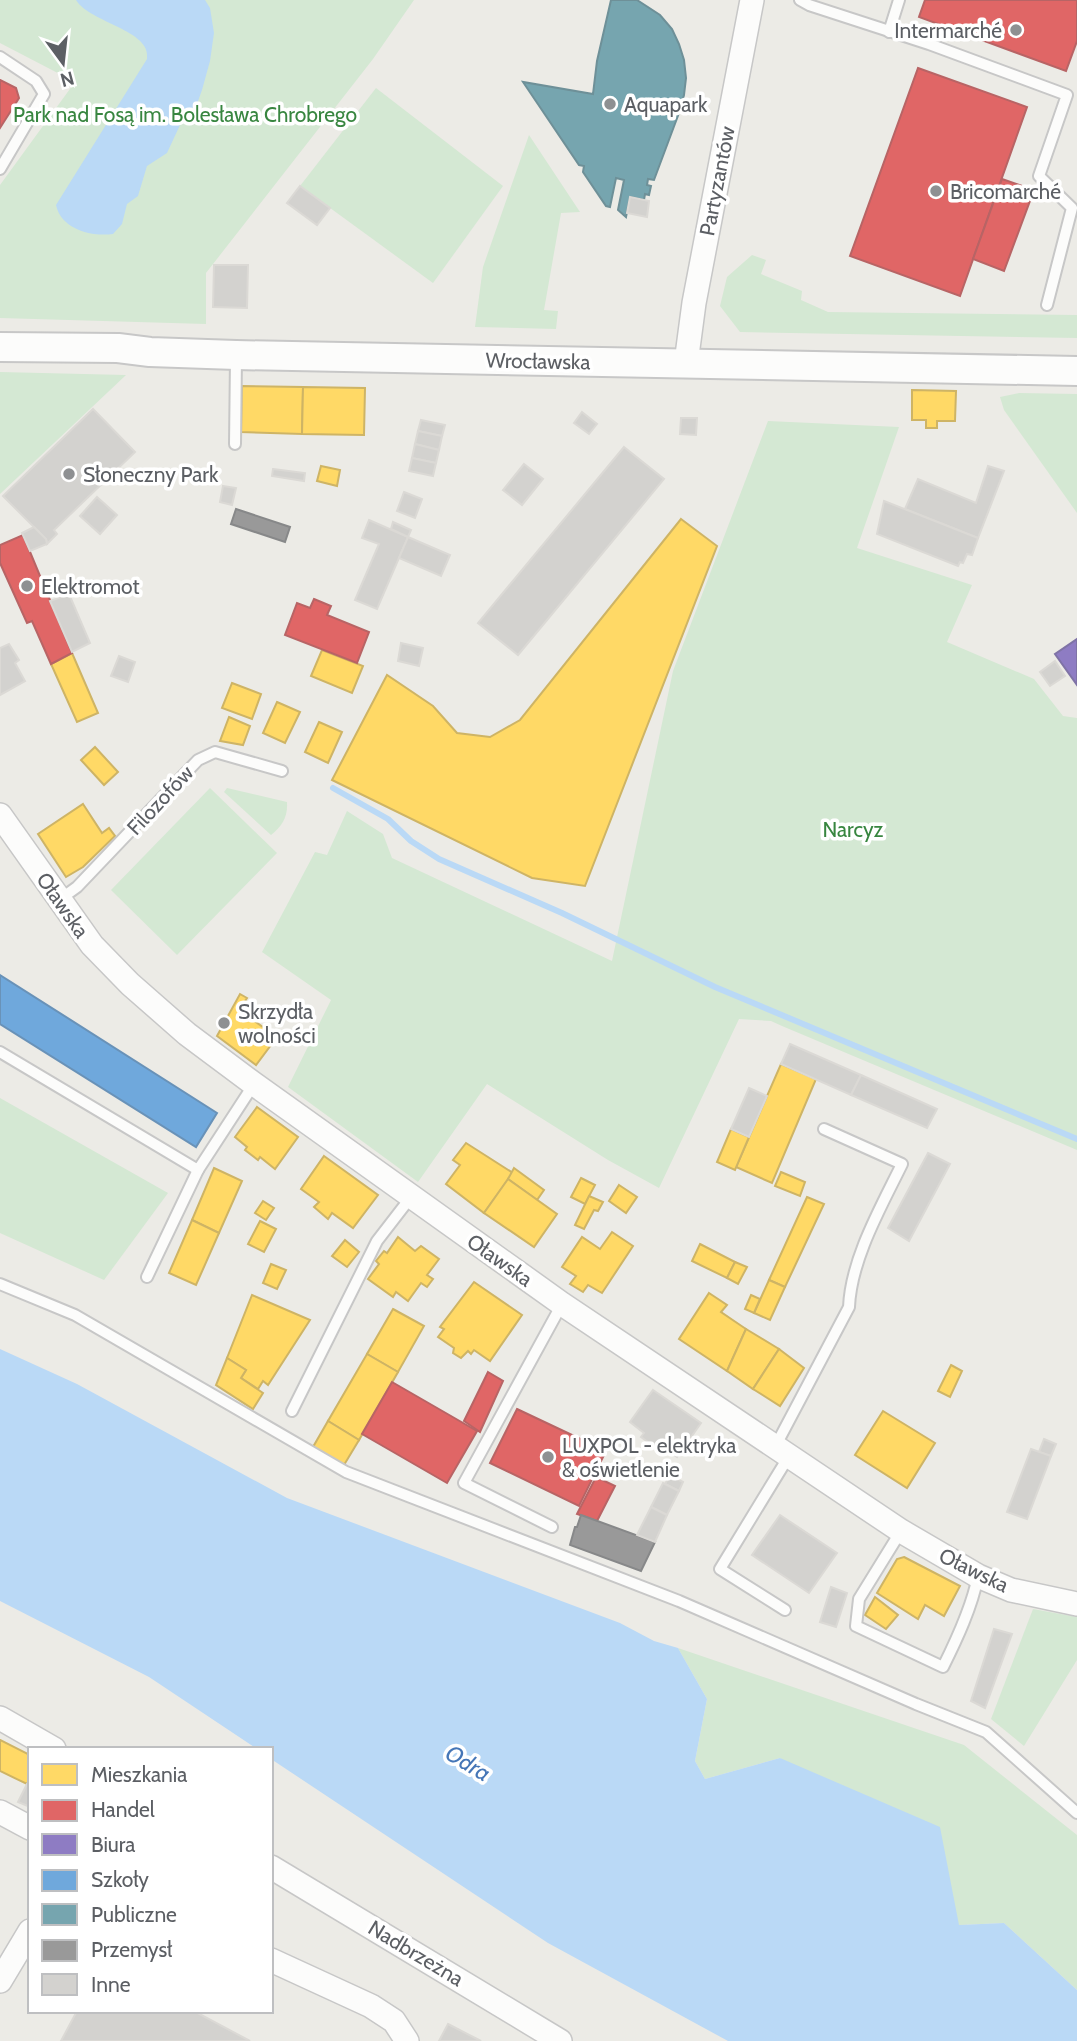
<svg xmlns="http://www.w3.org/2000/svg" width="1077" height="2041" viewBox="0 0 1077 2041" font-family="Cabin,sans-serif">
<style>
.green{fill:#d4e8d3}
.water{fill:#bad9f6}
.homes{fill:#ffd966;stroke:#ceb465;stroke-width:2}
.shops{fill:#e06666;stroke:#b86465;stroke-width:2}
.offices{fill:#8e7cc3;stroke:#7f73a6;stroke-width:2}
.schools{fill:#6fa8dc;stroke:#6992b8;stroke-width:2}
.public{fill:#76a5af;stroke:#6e9098;stroke-width:2}
.industry{fill:#999;stroke:#878889;stroke-width:2}
.lines{fill:none;stroke-linecap:round;stroke-linejoin:round}
.stream{stroke:#bad9f6;stroke-width:6}
.building{fill:#d3d2cf;stroke:#dbd9d5;stroke-width:2}
.service-casing{stroke:#c7c7c7;stroke-width:14}
.minor-casing{stroke:#c7c7c7;stroke-width:26}
.tertiary-casing{stroke:#c7c7c7;stroke-width:32}
.service{stroke:#fcfcfb;stroke-width:10}
.minor{stroke:#fcfcfb;stroke-width:23}
.tertiary{stroke:#fcfcfb;stroke-width:28}
.poi-dot{fill:#8e9092;stroke:#fff;stroke-width:2.5}
.labels{text-anchor:middle;dominant-baseline:central;stroke-width:7;stroke-linejoin:round;paint-order:stroke}
.poi-label{font-size:21px;fill:#5c5f64;stroke:#fff;text-anchor:start}
.park-label{font-size:21px;fill:#388640;stroke:#fff}
.street-label{font-size:21px;fill:#5c5f64;stroke:#fff}
.water-label{font-size:23px;font-style:italic;fill:#4576b7;stroke:#fff}
</style>
<rect width="100%" height="100%" fill="#ecebe6"/>
<g class="green">
<polygon points="0,0 414,0 373,59 206,273 206,324 0,318 0,185 75,82 0,43"/>
<polygon points="376,88 503,186 433,283 300,186"/>
<polygon points="529,135 580,212 561,213 544,310 558,311 556,329 475,327 483,267"/>
<polygon points="752,255 766,260 761,274 802,291 801,300 828,312 1077,315 1077,338 740,332 720,306 727,277"/>
<polygon points="0,372 126,375 0,494"/>
<polygon points="1019,393 1077,394 1077,513 1004,410 1000,397"/>
<polygon points="768,421 899,427 857,548 972,585 947,642 1034,679 1063,716 1077,718 1077,1150 782,1026 771,1021 739,1019 659,1188 608,1160 487,1084 418,1182 288,1087 331,1000 262,952 315,852 327,855 347,811 383,834 392,858 612,961 673,671"/>
<polygon points="210,788 277,853 177,955 111,890"/>
<path d="M227 788 287 802C288 817 282 826 271 835L224 792Z"/>
<polygon points="0,1098 168,1193 104,1280 0,1233"/>
<polygon points="1033,1609 1077,1617 1077,1660 1024,1746 991,1719"/>
<polygon points="678,1648 964,1745 1077,1835 1077,1990 1004,1923 959,1925 780,1758 705,1779 695,1761 707,1699"/>
</g>
<g class="water">
<path d="M76 0H205L210 8 214 33 210 61 202 90 197 104 180 125 167 153 147 166 138 196 127 204 122 224 113 234C91 237 61 229 56 205L147 59C152 30 90 23 76 0Z"/>
<polygon points="0,1349 77,1384 287,1498 620,1623 654,1641 678,1648 707,1699 695,1761 705,1779 780,1758 940,1827 959,1925 1004,1923 1077,1990 1077,2041 728,2041 548,1943 271,1759 271,1749 257,1749 149,1677 0,1601"/>
</g>
<g class="homes">
<polygon points="242,386 303,387 302,434 241,432"/>
<polygon points="303,387 365,388 364,435 302,434"/>
<polygon points="912,390 956,391 955,421 937,421 937,428 926,428 926,420 912,420"/>
<polygon points="321,466 340,470 337,486 317,481"/>
<polygon points="681,519 717,546 585,886 532,878 332,780 387,675 433,706 457,733 490,737 520,720"/>
<polygon points="322,650 363,666 352,693 311,676"/>
<polygon points="72,653 98,713 77,722 51,664"/>
<polygon points="232,683 261,694 252,719 222,708"/>
<polygon points="277,702 300,712 285,743 263,733"/>
<polygon points="229,717 250,726 243,745 220,741"/>
<polygon points="319,722 342,732 328,763 305,752"/>
<polygon points="95,747 118,772 104,785 81,760"/>
<polygon points="83,804 102,833 109,828 115,836 83,867 66,877 38,834"/>
<polygon points="240,994 247,998 239,1010 277,1037 256,1065 217,1036"/>
<polygon points="781,1064 816,1079 772,1183 736,1167"/>
<polygon points="257,1107 298,1137 275,1169 260,1157 258,1160 245,1150 247,1147 235,1137"/>
<polygon points="731,1129 749,1137 735,1170 717,1162"/>
<polygon points="466,1143 513,1173 484,1213 446,1184 460,1165 453,1160"/>
<polygon points="324,1156 378,1195 353,1228 332,1213 328,1219 314,1207 319,1202 301,1189"/>
<polygon points="214,1168 242,1181 219,1233 192,1220"/>
<polygon points="514,1168 544,1190 537,1200 508,1179"/>
<polygon points="781,1172 805,1182 800,1196 775,1186"/>
<polygon points="581,1178 595,1185 585,1204 571,1197"/>
<polygon points="508,1179 557,1214 534,1247 484,1213"/>
<polygon points="619,1185 637,1197 626,1213 609,1201"/>
<polygon points="589,1196 603,1202 598,1211 594,1210 584,1229 575,1225"/>
<polygon points="807,1197 824,1204 785,1287 769,1280"/>
<polygon points="263,1201 274,1208 266,1220 255,1213"/>
<polygon points="192,1220 219,1233 196,1285 169,1273"/>
<polygon points="260,1221 276,1229 264,1252 248,1244"/>
<polygon points="612,1232 633,1246 602,1293 588,1285 583,1292 570,1284 576,1276 562,1267 582,1237 600,1249"/>
<polygon points="398,1237 415,1251 421,1246 439,1259 427,1275 433,1279 427,1287 421,1283 408,1301 396,1292 393,1297 368,1279 379,1264 376,1261 384,1251 387,1253"/>
<polygon points="345,1240 359,1252 347,1267 332,1256"/>
<polygon points="700,1244 735,1262 727,1278 692,1261"/>
<polygon points="735,1262 747,1267 738,1284 727,1278"/>
<polygon points="271,1264 286,1270 277,1289 263,1283"/>
<polygon points="769,1280 785,1287 770,1320 754,1313"/>
<polygon points="474,1282 522,1315 490,1361 474,1350 471,1354 468,1351 461,1358 453,1353 454,1348 438,1337 444,1329 440,1327"/>
<polygon points="709,1293 727,1305 721,1312 746,1329 727,1371 679,1339"/>
<polygon points="252,1295 310,1320 268,1385 263,1381 258,1389 241,1378 246,1370 227,1358"/>
<polygon points="751,1295 760,1299 754,1313 745,1309"/>
<polygon points="393,1309 424,1326 398,1372 367,1354"/>
<polygon points="746,1329 779,1349 753,1389 727,1371"/>
<polygon points="779,1349 804,1368 780,1406 753,1389"/>
<polygon points="367,1354 398,1372 359,1440 328,1421"/>
<polygon points="227,1358 246,1370 241,1378 263,1393 253,1409 216,1385"/>
<polygon points="951,1365 962,1371 950,1397 938,1391"/>
<polygon points="883,1411 935,1443 907,1488 855,1455"/>
<polygon points="328,1421 359,1440 344,1465 313,1447"/>
<polygon points="904,1557 960,1586 944,1616 925,1605 918,1619 877,1593 897,1559"/>
<polygon points="875,1597 898,1615 886,1629 865,1615"/>
<polygon points="0,1740 30,1755 30,1778 27,1784 0,1771"/>
</g>
<g class="shops">
<polygon points="925,0 1077,0 1077,41 1066,71 919,17"/>
<polygon points="918,68 1027,107 960,296 850,256"/>
<polygon points="0,80 16,88 19,98 0,128"/>
<polygon points="1002,179 1034,190 1004,271 973,259"/>
<polygon points="23,535 72,653 51,664 32,621 27,623 0,563 0,545"/>
<polygon points="314,599 331,606 327,615 369,632 357,663 285,635 297,603 310,608"/>
<polygon points="488,1372 503,1381 480,1432 464,1421"/>
<polygon points="392,1382 477,1431 447,1483 362,1434"/>
<polygon points="517,1409 606,1451 579,1506 490,1463"/>
<polygon points="596,1477 615,1486 597,1521 577,1514"/>
</g>
<polygon class="offices" points="1077,639 1077,685 1055,654"/>
<polygon class="schools" points="0,975 217,1113 196,1147 0,1024"/>
<polygon class="public" points="611,0 637,0 660,15 672,29 679,44 684,60 686,78 684,95 679,113 654,180 648,179 647,185 651,186 649,195 645,194 644,200 630,197 626,217 618,210 624,180 616,178 610,207 606,206 583,172 584,166 579,165 523,82 593,94 597,61"/>
<g class="industry">
<polygon points="236,509 290,527 285,542 231,524"/>
<polygon points="581,1515 655,1542 641,1571 570,1545 575,1527 577,1527"/>
</g>
<g class="lines">
<polyline class="stream" points="333,788 388,819 411,841 439,859 562,913 715,987 1077,1139"/>
</g>
<g class="building">
<polygon points="300,186 330,208 317,225 287,203"/>
<polygon points="630,197 649,201 647,217 627,213"/>
<polygon points="214,265 248,265 247,308 213,307"/>
<polygon points="93,409 135,452 54,530 57,534 47,544 46,539 3,496"/>
<polygon points="582,412 597,424 589,434 574,423"/>
<polygon points="681,418 697,418 696,435 680,434"/>
<polygon points="421,420 445,425 442,436 418,431"/>
<polygon points="418,431 442,436 439,450 415,444"/>
<polygon points="415,444 439,450 436,463 412,458"/>
<polygon points="624,447 664,479 518,655 478,623"/>
<polygon points="412,458 436,463 433,476 409,471"/>
<polygon points="524,464 543,479 522,505 503,490"/>
<polygon points="988,466 1004,471 978,538 905,509 918,479 976,503"/>
<polygon points="273,469 305,473 304,481 272,476"/>
<polygon points="223,486 236,488 232,505 220,502"/>
<polygon points="404,492 422,499 415,518 397,511"/>
<polygon points="97,497 117,515 100,534 80,516"/>
<polygon points="884,501 978,538 972,555 967,554 963,563 960,562 958,566 877,534"/>
<polygon points="369,520 408,537 377,609 355,600 379,544 362,538"/>
<polygon points="393,522 411,530 408,537 391,529"/>
<polygon points="34,527 46,539 47,544 30,551 22,533"/>
<polygon points="408,537 450,555 441,576 399,558"/>
<polygon points="69,594 90,643 72,652 50,601"/>
<polygon points="401,643 423,648 419,666 398,661"/>
<polygon points="9,644 19,660 15,663 25,681 0,695 0,648"/>
<polygon points="119,656 135,662 128,682 111,676"/>
<polygon points="1055,661 1065,676 1050,686 1040,672"/>
<polygon points="790,1044 861,1075 851,1095 781,1064"/>
<polygon points="861,1075 937,1109 927,1128 851,1095"/>
<polygon points="749,1088 767,1096 749,1137 731,1129"/>
<polygon points="928,1153 950,1164 909,1241 888,1228"/>
<polygon points="653,1390 701,1423 677,1457 663,1446 659,1450 641,1437 644,1433 630,1422"/>
<polygon points="1044,1439 1056,1444 1051,1456 1039,1452"/>
<polygon points="1031,1449 1051,1456 1027,1519 1007,1512"/>
<polygon points="670,1475 683,1482 679,1491 665,1484"/>
<polygon points="663,1483 679,1491 667,1515 651,1507"/>
<polygon points="651,1507 667,1515 655,1542 637,1535"/>
<polygon points="780,1515 837,1553 809,1593 752,1555"/>
<polygon points="831,1587 847,1593 836,1627 820,1622"/>
<polygon points="994,1629 1012,1634 985,1708 971,1701"/>
<polygon points="27,1784 30,1786 30,1807 18,1802"/>
<polygon points="77,2011 194,2011 250,2041 61,2041"/>
<polygon points="448,2024 481,2041 439,2041"/>
</g>
<g class="lines">
<defs>
<g id="service">
<polyline points="800,0 809,5 929,44 1067,95 1039,176 1072,208 1047,305"/>
<polyline points="889,32 899,0"/>
<polyline points="0,57 36,81 44,94 0,169"/>
<polyline points="235,444 236,358"/>
<polyline points="59,900 77,887 198,760 215,752 282,771"/>
<polyline points="0,1052 198,1170 254,1084"/>
<polyline points="147,1277 198,1170"/>
<polyline points="0,1284 75,1315 346,1472 679,1601 916,1704 986,1732 1077,1813"/>
<polyline points="292,1411 377,1241 411,1197"/>
<path d="M775 1447 849 1307C851 1259 881 1207 902 1164L824 1129"/>
<polyline points="552,1527 464,1483 562,1304"/>
<path d="M901 1531 859 1599 856 1626 943 1667C957 1639 972 1607 978 1576"/>
<polyline points="785,1610 720,1569 789,1456"/>
</g>
<g id="minor">
<polyline points="686,363 694,303 752,0"/>
<polyline points="0,815 92,945 130,984 187,1034 254,1084 562,1304 901,1531 978,1576 1011,1590 1077,1604"/>
<polyline points="0,1718 54,1749"/>
<polyline points="0,1812 30,1828"/>
<polyline points="271,1867 560,2041"/>
<polyline points="271,1960 371,2006 394,2021 407,2041"/>
<polyline points="0,1981 30,1931"/>
</g>
<polyline id="tertiary" points="0,347 118,348 150,352 236,355 1077,371"/>
</defs>
<use href="#service" class="service-casing"/>
<use href="#minor" class="minor-casing"/>
<use href="#tertiary" class="tertiary-casing"/>
<use href="#service" class="service"/>
<use href="#minor" class="minor"/>
<use href="#tertiary" class="tertiary"/>
</g>
<g class="poi-dot">
<circle cx="1016" cy="30" r="7"/>
<circle cx="610" cy="104" r="7"/>
<circle cx="936" cy="191" r="7"/>
<circle cx="69" cy="474" r="7"/>
<circle cx="27" cy="586" r="7"/>
<circle cx="224" cy="1023" r="7"/>
<circle cx="548" cy="1457" r="7"/>
</g>
<g class="labels">
<g class="poi-label">
<text x="1002" y="30" text-anchor="end">Intermarché</text>
<text x="624" y="104">Aquapark</text>
<text x="950" y="191">Bricomarché</text>
<text x="83" y="474">Słoneczny Park</text>
<text x="41" y="586">Elektromot</text>
<text x="238" y="1011">Skrzydła<tspan x="238" dy="24">wolności</tspan></text>
<text x="562" y="1445">LUXPOL - elektryka<tspan x="562" dy="24">&amp; oświetlenie</tspan></text>
</g>
<g class="park-label">
<text x="185" y="114">Park nad Fosą im. Bolesława Chrobrego</text>
<text x="853" y="829">Narcyz</text>
</g>
<g class="street-label">
<text transform="translate(717 181) rotate(-79)">Partyzantów</text>
<text transform="translate(538 361) rotate(1)">Wrocławska</text>
<text transform="translate(160 800) rotate(-47)">Filozofów</text>
<text transform="translate(63 905) rotate(55)">Oławska</text>
<text transform="translate(500 1260) rotate(35)">Oławska</text>
<text transform="translate(974 1570) rotate(26)">Oławska</text>
<text transform="translate(416 1953) rotate(31)">Nadbrzeżna</text>
</g>
<g class="water-label">
<text transform="translate(468 1763) rotate(31)">Odra</text>
</g>
</g>
<rect x="28" y="1747" width="245" height="266" fill="#ffffff" stroke="#bebfc1" stroke-width="2"/>
<rect x="42" y="1764" width="35" height="21" fill="#ffd966" stroke="#bebfc1" stroke-width="2"/>
<text x="91" y="1782" font-size="21" fill="#5c5f64">Mieszkania</text>
<rect x="42" y="1800" width="35" height="21" fill="#e06666" stroke="#bebfc1" stroke-width="2"/>
<text x="91" y="1817" font-size="21" fill="#5c5f64">Handel</text>
<rect x="42" y="1834" width="35" height="21" fill="#8e7cc3" stroke="#bebfc1" stroke-width="2"/>
<text x="91" y="1852" font-size="21" fill="#5c5f64">Biura</text>
<rect x="42" y="1870" width="35" height="21" fill="#6fa8dc" stroke="#bebfc1" stroke-width="2"/>
<text x="91" y="1887" font-size="21" fill="#5c5f64">Szkoły</text>
<rect x="42" y="1904" width="35" height="21" fill="#76a5af" stroke="#bebfc1" stroke-width="2"/>
<text x="91" y="1922" font-size="21" fill="#5c5f64">Publiczne</text>
<rect x="42" y="1940" width="35" height="21" fill="#999999" stroke="#bebfc1" stroke-width="2"/>
<text x="91" y="1957" font-size="21" fill="#5c5f64">Przemysł</text>
<rect x="42" y="1974" width="35" height="21" fill="#d3d2cf" stroke="#bebfc1" stroke-width="2"/>
<text x="91" y="1992" font-size="21" fill="#5c5f64">Inne</text>
<g transform="translate(63 63) rotate(165)" stroke="#ffffff" stroke-width="5" paint-order="stroke">
<path d="M0-5L12 26L0 18L-12 26Z" fill="#5c5f64"/>
<text y="-10" font-size="19" font-weight="bold" text-anchor="middle" fill="#5c5f64">N</text>
</g>
</svg>
